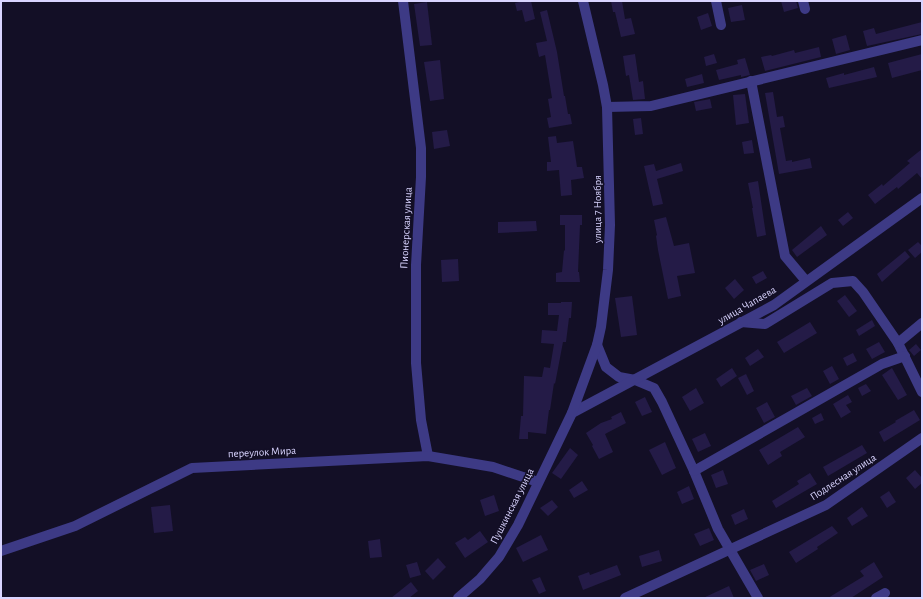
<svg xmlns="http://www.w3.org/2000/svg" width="923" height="599" viewBox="0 0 923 599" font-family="'Alegreya Sans',sans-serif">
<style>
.building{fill:#241b47}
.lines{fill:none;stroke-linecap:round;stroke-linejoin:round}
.street{stroke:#3d3a85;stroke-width:10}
.labels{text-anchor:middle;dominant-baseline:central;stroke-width:3;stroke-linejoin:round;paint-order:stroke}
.street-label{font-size:11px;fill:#d9d4ff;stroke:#130f26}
</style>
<rect width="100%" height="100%" fill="#130f26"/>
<g class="building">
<polygon points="523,1 531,1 535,19 525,22 522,10 517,11 515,3"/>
<polygon points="611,1 622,1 625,19 631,18 635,34 621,37 615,12 613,12"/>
<polygon points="781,1 796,1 798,8 784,12"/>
<polygon points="427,2 432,45 420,46 414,4"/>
<polygon points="742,5 745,20 731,22 728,8"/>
<polygon points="547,10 557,52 564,96 565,96 568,114 570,114 572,124 549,128 547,118 551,117 548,99 552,98 545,55 539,57 536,43 547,41 540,12"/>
<polygon points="708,13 712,26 701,30 697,17"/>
<polygon points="922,22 922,34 867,46 863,31 874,28 876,34"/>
<polygon points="846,35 850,50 836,54 832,39"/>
<polygon points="819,47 821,57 765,71 761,57 771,55 772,56 794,50 795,53"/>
<polygon points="635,54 639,82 643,81 645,99 633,100 629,75 626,76 623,56"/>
<polygon points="714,54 717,63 706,66 704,57"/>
<polygon points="922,54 922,70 892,78 888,63"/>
<polygon points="745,58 750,75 741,77 741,75 719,80 716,70 738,64 737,60"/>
<polygon points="440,60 444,99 430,101 424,62"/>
<polygon points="874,67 877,77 829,88 826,78 844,73 844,75"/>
<polygon points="702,74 704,83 687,87 685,79"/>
<polygon points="773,92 777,117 783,116 785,127 780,128 786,161 792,160 792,162 810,158 812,168 779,174 765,93"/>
<polygon points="745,94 749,123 736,125 733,95"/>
<polygon points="710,99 712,108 696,111 694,102"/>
<polygon points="641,118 643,134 635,135 633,119"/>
<polygon points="447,130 450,146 434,149 432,132"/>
<polygon points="556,136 557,143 573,141 577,167 582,167 584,178 571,180 572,195 561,196 559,170 547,171 547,162 551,162 548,137"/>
<polygon points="752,140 754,153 744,154 742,142"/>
<polygon points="922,149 922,179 917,173 898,189 897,187 875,204 868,195 882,184 883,186 910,163 907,161"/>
<polygon points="681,163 683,171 657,179 663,204 653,206 644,166 654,164 656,171"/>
<polygon points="758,181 766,235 757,237 752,208 753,208 748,183"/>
<polygon points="848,212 853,218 843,226 838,220"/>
<polygon points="560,215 582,215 582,225 580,225 578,272 579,272 580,282 556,282 556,273 562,272 564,250 565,251 565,225 560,225"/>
<polygon points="666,217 674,246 689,243 695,273 677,276 681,296 668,299 658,250 656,236 657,235 654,220"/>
<polygon points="536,221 537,231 498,233 498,222"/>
<polygon points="821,226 827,235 797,257 792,250"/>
<polygon points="918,242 922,246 922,252 915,258 908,250"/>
<polygon points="905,251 910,257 882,282 877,274"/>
<polygon points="458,259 459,281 442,282 441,260"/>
<polygon points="763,271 767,278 756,284 752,277"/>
<polygon points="735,279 744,290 734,299 725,288"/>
<polygon points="845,295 857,311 849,317 837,301"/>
<polygon points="632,296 637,335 621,337 615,298"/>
<polygon points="561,302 572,302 571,318 569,318 566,342 563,342 555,384 554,383 550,410 549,410 546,434 528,432 528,439 519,439 521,416 523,416 524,376 542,377 544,367 550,368 554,344 541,343 542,330 557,331 559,315 548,315 548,303 561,303"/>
<polygon points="872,320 875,326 859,336 856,330"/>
<polygon points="810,322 817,333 784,353 777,342"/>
<polygon points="879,342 885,352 872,359 866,349"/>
<polygon points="916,344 921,350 914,356 909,350"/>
<polygon points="758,349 764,357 750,366 745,358"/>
<polygon points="853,353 857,361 847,366 843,358"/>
<polygon points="832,366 839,379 830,384 823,371"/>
<polygon points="732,368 737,376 721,387 716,379"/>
<polygon points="892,368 907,395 898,400 882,375"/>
<polygon points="746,374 754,391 747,395 738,378"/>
<polygon points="866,384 871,391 862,396 858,388"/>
<polygon points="696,388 704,403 690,411 682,397"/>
<polygon points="807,388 812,396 796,405 791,396"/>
<polygon points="848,395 852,402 846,405 851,412 841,418 833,404"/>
<polygon points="645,397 652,412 642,416 635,402"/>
<polygon points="767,402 775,417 764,423 756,408"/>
<polygon points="914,410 920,420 884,442 879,432 896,422 895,421"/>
<polygon points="621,412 626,423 605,434 613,452 599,459 592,446 593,445 586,433 601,423 612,419 611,417"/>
<polygon points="821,413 824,420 815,424 812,418"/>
<polygon points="798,427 805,437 780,452 782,456 768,465 759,450"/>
<polygon points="705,433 711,446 698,452 692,439"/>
<polygon points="665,442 676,468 662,475 649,450"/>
<polygon points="862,445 867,453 828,476 823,467"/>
<polygon points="570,448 578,455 561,479 552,473"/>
<polygon points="723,470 728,484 716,488 711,475"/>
<polygon points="915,470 922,478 922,483 915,489 906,478"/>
<polygon points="810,473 817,484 776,508 772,501 799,484 797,481"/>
<polygon points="582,481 588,490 574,498 569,490"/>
<polygon points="689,486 694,499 682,504 677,492"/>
<polygon points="889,491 896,502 887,508 880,497"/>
<polygon points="494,495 499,511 485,516 480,500"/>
<polygon points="552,500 558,507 548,516 540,508"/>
<polygon points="170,505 173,531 154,533 151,507"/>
<polygon points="862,507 868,516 852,526 847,518"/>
<polygon points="744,509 748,519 735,525 731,515"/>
<polygon points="832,526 838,533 817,547 818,549 796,563 789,552"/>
<polygon points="709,528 714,540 700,546 694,534"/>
<polygon points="480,531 488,542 465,558 455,543 465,537 468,540"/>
<polygon points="541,535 548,550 523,562 516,548"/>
<polygon points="380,539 382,557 370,558 368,541"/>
<polygon points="659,550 662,561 642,567 639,556"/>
<polygon points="438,558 446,567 433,580 425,571"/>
<polygon points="417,562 421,575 410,578 406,565"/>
<polygon points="874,562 883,577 851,598 828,598 864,576 860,571"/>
<polygon points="764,564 769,575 756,581 750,570"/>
<polygon points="617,565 621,575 583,590 578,576 589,572 590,575"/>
<polygon points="540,577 546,591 539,594 532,580"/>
<polygon points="411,582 418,591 409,598 391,598"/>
<polygon points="729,586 734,598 703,598"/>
</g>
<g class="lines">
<g class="street">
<polyline points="403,1 421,148 421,177 416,265 416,363 421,420 428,456"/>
<polyline points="716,1 721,25"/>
<polyline points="803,1 805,9"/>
<polyline points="751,81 785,256 806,281"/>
<polyline points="607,107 651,106 922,40"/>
<polyline points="741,322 765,324 832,283 853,281 863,292 898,343 922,392"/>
<polyline points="898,343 922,323"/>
<polyline points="597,345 606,367 619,377 635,380 654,388 662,402 694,471 718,529 758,598"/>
<polyline points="572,413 774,305 922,198"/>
<polyline points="694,471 882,364 905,356"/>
<polyline points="1,551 75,526 192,468 428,456 493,467 538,482"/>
<polyline points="458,598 480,579 499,557 518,525 572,413 597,345 601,327 608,270 610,225 607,107 603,85 583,1"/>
<polyline points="625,598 826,505 922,438"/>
<polyline points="876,598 885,593"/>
</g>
</g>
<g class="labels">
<g class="street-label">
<text transform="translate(597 209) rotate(-90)">улица 7 Ноября</text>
<text transform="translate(406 228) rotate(-87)">Пионерская улица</text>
<text transform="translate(747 305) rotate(-30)">улица Чапаева</text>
<text transform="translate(262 452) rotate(-3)">переулок Мира</text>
<text transform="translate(843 477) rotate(-33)">Подлесная улица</text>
<text transform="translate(512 506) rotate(-63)">Пушкинская улица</text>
</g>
</g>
<rect width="923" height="599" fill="none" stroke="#d9d4ff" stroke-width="4"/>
</svg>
